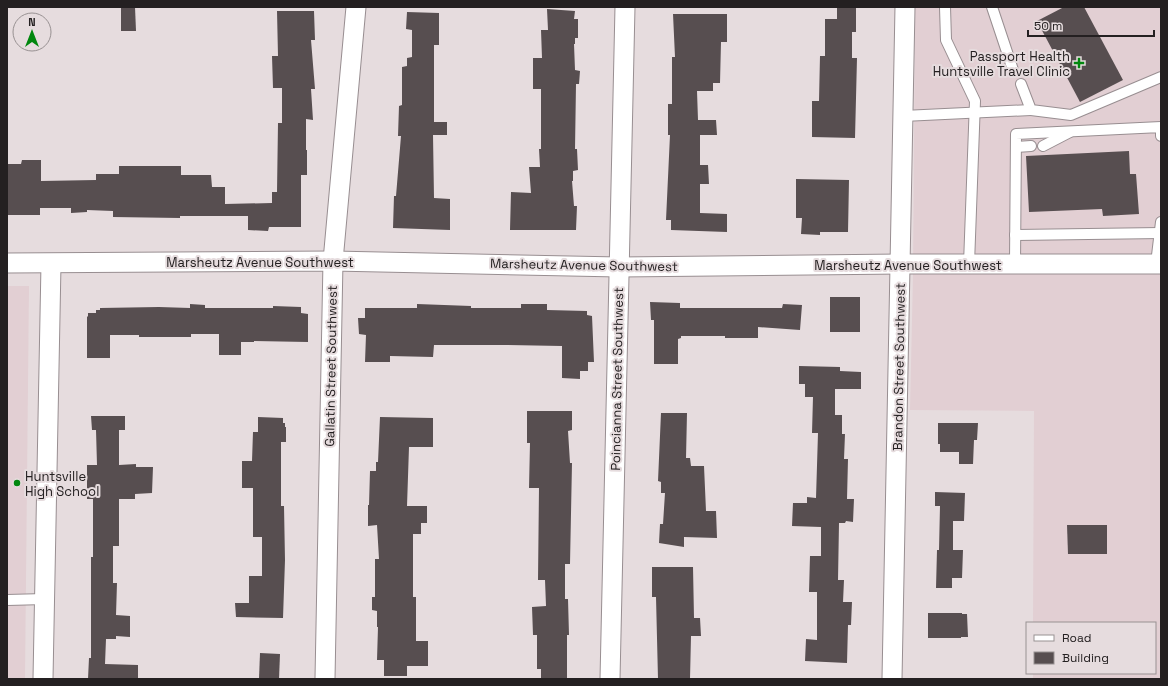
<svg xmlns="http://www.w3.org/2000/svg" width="1168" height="686" viewBox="0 0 1168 686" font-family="'Space Grotesk',sans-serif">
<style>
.built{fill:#e2cfd3}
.building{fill:#574e50}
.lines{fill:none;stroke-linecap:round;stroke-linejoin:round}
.service-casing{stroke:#988e91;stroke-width:12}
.minor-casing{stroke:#988e91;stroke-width:21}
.service{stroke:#fff;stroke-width:10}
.minor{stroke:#fff;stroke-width:19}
.poi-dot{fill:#01870e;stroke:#e6dcde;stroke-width:1.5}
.labels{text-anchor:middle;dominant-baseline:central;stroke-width:4;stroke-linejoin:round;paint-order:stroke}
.poi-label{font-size:13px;fill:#242021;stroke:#e6dcde;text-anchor:end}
.street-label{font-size:13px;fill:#242021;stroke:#e6dcde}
</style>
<rect width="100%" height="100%" fill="#e6dcde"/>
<g class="built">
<polygon points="915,7 1161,7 1161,679 1033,679 1033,673 1155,673 1155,623 1033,623 1034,411 910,410 913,275"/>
<polygon points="7,286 29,286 25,679 7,679"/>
</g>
<g class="building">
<polygon points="121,7 135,7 136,31 121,31"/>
<polygon points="837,7 856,7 856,32 852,32 852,58 857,58 855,138 812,137 812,101 819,101 820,56 825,56 825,19 837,19"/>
<polygon points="1064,7 1084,7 1123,80 1080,102 1037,21"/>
<polygon points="547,9 575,11 574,19 578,19 578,38 575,38 575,44 574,44 575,70 580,71 579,84 576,84 575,149 577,149 578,170 573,171 573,181 572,181 574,206 577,206 576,230 510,230 511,192 531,193 529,167 540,167 539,149 541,149 541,89 533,89 533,58 542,58 541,30 548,30"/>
<polygon points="277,11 314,11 315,40 311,40 315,89 311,89 313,120 306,119 306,150 307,150 307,175 301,175 301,227 269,227 268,231 248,230 248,216 180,216 180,218 113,217 113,211 87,210 87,212 71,213 71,208 40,208 40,215 8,215 8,164 21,164 22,160 41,160 41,181 96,180 96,174 119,174 119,166 181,166 181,175 211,175 212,187 225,187 225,204 272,203 272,192 277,192 278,123 282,123 282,88 273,88 272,56 278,56"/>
<polygon points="407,12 439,13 439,45 434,45 434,122 447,122 447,135 433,135 434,198 450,199 450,230 393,228 394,196 396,196 401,136 398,136 399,106 402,105 402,67 407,66 407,58 412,57 412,30 406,29"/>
<polygon points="673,14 727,14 727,42 721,42 720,83 713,83 713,91 697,91 698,120 716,120 717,135 700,135 700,165 708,165 709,184 700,184 700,213 727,214 727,232 671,230 671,220 666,220 670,135 668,135 668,104 672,104 672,57 675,57"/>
<polygon points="1129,151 1130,174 1136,174 1139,214 1103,216 1102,209 1029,212 1026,156"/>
<polygon points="796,179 849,180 848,232 820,232 820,235 801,234 802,218 796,218"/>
<rect x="830" y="297" width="30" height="35"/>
<polygon points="650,302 680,303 680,308 782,308 783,304 802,305 800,330 758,327 758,338 725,338 725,336 681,336 681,338 678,339 678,364 654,364 654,320 651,320"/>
<polygon points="190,304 205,305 205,308 273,308 273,306 301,307 301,313 308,314 308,342 254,341 254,342 241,342 241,355 219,355 219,334 191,334 191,337 139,337 139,335 110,335 110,358 87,358 87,317 88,316 88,313 96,313 96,310 100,310 100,308 159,307 190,308"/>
<polygon points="417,304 471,306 471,308 521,308 521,304 547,304 547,310 587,311 587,315 592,316 594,362 588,362 588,371 580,371 580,379 562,378 562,346 508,345 434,345 433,357 390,356 390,362 365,362 366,335 359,334 358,318 365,318 365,308 417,308"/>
<polygon points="799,366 840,367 840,371 861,372 861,389 835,389 835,415 842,415 842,434 845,434 844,459 848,459 847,499 854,499 853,522 846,521 845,523 839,523 838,580 844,580 843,602 852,602 851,625 848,625 847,663 805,661 806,639 817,640 817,592 809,592 810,556 821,556 821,527 792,526 793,503 807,503 807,497 816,498 818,433 812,433 813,397 805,397 805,384 799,384"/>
<polygon points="527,411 572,411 572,430 568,431 570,463 572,463 570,564 565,564 565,599 568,599 569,635 567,635 567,678 541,678 541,669 537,669 537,635 533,635 532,607 546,606 545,580 538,580 539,488 529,488 530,443 527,443"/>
<polygon points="661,413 687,413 686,458 690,458 691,466 704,466 706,511 716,511 717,538 684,537 684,547 659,543 660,524 663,524 665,493 661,493 661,482 658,481"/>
<polygon points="91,416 125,416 125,430 119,430 119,465 136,464 136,467 153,467 152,493 135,494 135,499 119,499 119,546 113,546 113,583 117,583 116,615 130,616 130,637 116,636 116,639 106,639 105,664 138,665 138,679 88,679 89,658 91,658 91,557 93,557 93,499 87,499 87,465 97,465 96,430 92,430"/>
<polygon points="258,417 283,418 283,423 285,423 285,427 286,427 286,442 281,442 281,506 284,506 285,560 283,618 236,617 235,603 249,603 249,576 262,576 262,537 253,537 253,488 242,488 242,461 252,461 253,432 258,432"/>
<polygon points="380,417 433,418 433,447 409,447 407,506 427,506 427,523 421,523 421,534 413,534 413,597 416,597 416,641 428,641 428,666 407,666 407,676 384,676 384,660 377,660 378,627 377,627 377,611 372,610 372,597 375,597 375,559 379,559 377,525 368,526 368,505 369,505 370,471 376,471 376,462 378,462"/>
<polygon points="938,423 978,423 977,440 974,440 973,464 959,464 959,452 940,452 940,444 938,444"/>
<polygon points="935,492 965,493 964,521 953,521 953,550 963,550 962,578 952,578 952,588 936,588 937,550 939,550 940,506 935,506"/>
<polygon points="1067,525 1107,525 1107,554 1068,554"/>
<polygon points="652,567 693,567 694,618 700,618 701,636 691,636 690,679 658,679 656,597 652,597"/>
<polygon points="928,613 962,613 962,614 967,614 968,637 961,637 961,638 928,638"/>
<polygon points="260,653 280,654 279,679 259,679"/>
</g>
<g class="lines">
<defs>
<g id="service">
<polyline points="945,7 946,40 975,101 969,264"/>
<polyline points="992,7 1013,70"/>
<polyline points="1021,84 1031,110 1071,115 1161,77"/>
<polyline points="903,116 1031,110"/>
<polyline points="1043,146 1070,132"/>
<polyline points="1016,147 1031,146"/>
<polyline points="1015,235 1161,233"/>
<polyline points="1015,264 1016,134 1161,127 1161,136"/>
<polyline points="1156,264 1161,222"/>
<polyline points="7,600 45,599"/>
</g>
<g id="minor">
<polyline points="7,263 333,261 619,267 901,264 1161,264"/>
<polyline points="43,679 51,264"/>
<polyline points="325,679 333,261 356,7"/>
<polyline points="610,679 625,7"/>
<polyline points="892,679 905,7"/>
</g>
</defs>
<use href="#service" class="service-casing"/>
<use href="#minor" class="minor-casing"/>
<use href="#service" class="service"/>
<use href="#minor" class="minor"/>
</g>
<g class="poi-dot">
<path d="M1077 57h4v4h4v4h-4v4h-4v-4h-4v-4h4z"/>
<circle cx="17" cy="483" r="4"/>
</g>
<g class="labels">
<g class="poi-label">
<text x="1070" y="56">Passport Health<tspan x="1070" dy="15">Huntsville Travel Clinic</tspan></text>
<text x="25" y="476" text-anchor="start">Huntsville<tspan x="25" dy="15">High School</tspan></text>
</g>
<g class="street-label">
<text x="260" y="262">Marsheutz Avenue Southwest</text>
<text transform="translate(584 265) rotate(1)">Marsheutz Avenue Southwest</text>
<text x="908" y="265">Marsheutz Avenue Southwest</text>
<text transform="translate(331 366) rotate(-89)">Gallatin Street Southwest</text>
<text transform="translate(899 367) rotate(-89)">Brandon Street Southwest</text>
<text transform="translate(617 379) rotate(-89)">Poincianna Street Southwest</text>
</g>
</g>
<rect width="1168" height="686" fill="none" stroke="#242021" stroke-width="16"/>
<rect x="1026" y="622" width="130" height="52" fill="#e6dcde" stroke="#989192"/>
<rect x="1034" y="635" width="20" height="6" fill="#ffffff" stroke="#989192"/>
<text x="1062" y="642" font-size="12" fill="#242021">Road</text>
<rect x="1034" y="652" width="20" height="12" fill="#574e50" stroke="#989192"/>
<text x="1062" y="662" font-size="12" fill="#242021">Building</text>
<g transform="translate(32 32)"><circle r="19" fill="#e6dcde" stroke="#989192"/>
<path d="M0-3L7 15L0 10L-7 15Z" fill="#01870e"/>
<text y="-6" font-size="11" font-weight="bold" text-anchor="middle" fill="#242021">N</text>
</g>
<path d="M1028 30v6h126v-6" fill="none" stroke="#242021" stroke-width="2"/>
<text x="1034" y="30" font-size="12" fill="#242021" stroke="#e6dcde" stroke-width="3" paint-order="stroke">50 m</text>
</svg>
